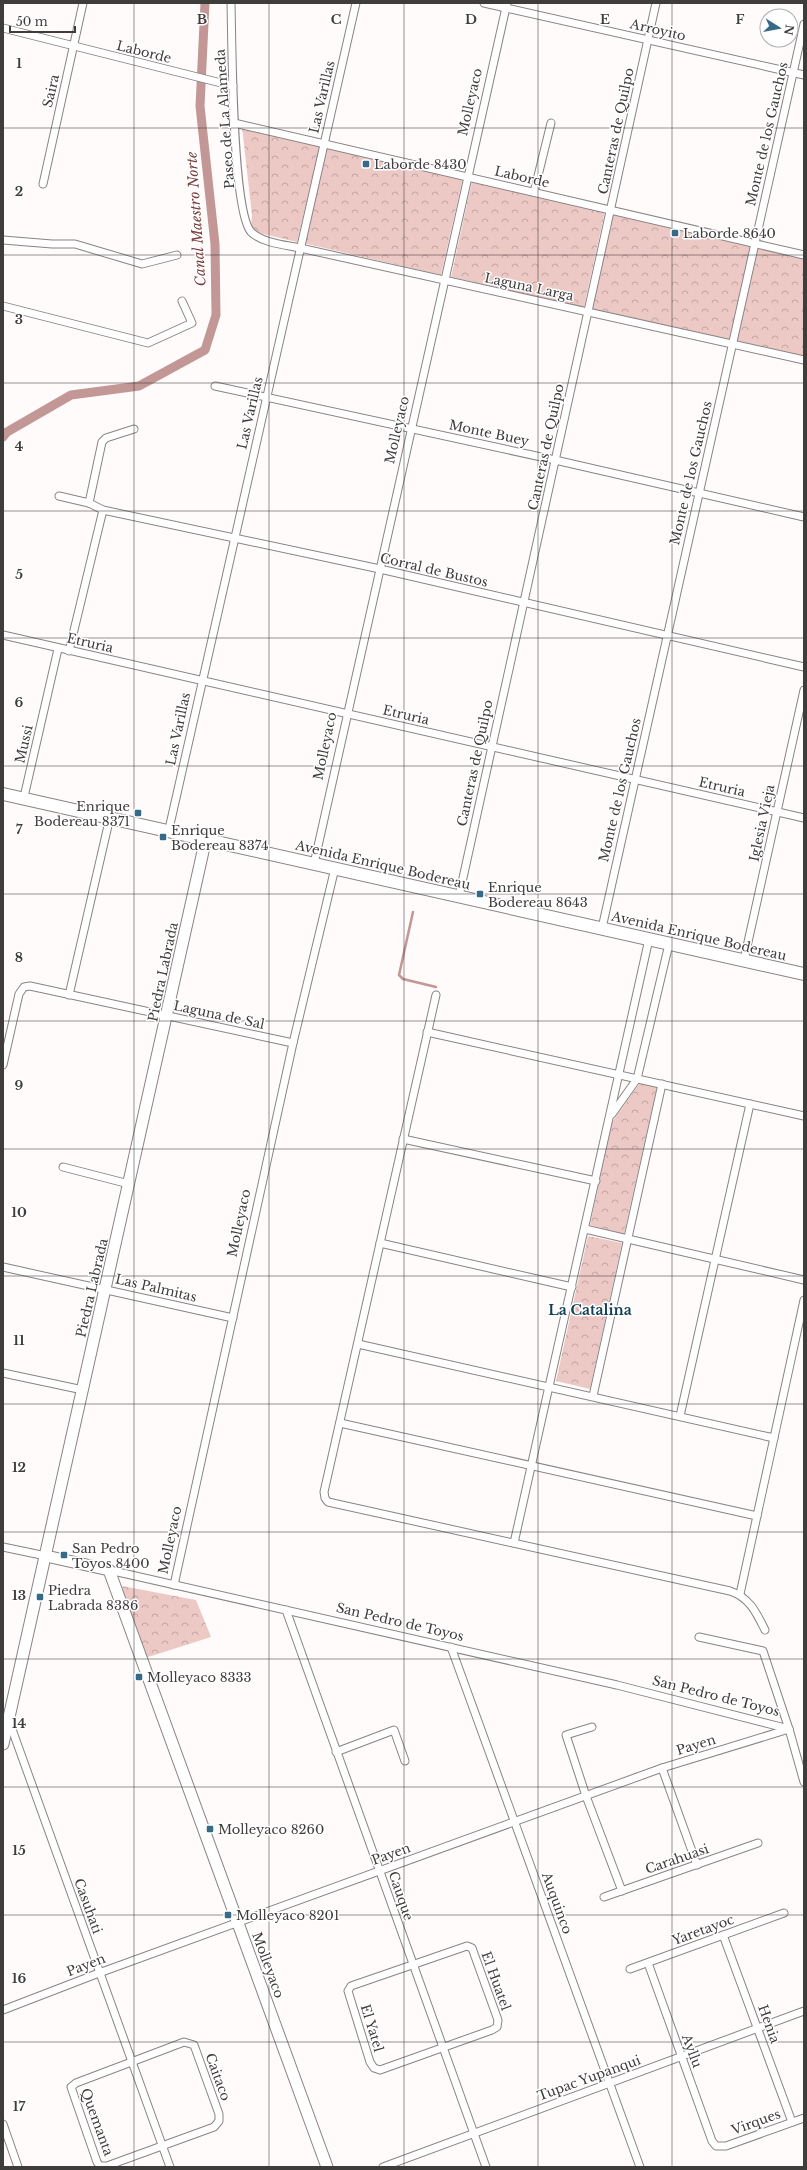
<svg xmlns="http://www.w3.org/2000/svg" width="807" height="2170" viewBox="0 0 807 2170" font-family="'Libre Baskerville',serif">
<style>
.park{fill:url(#park-crowns)}
.lines{fill:none;stroke-linecap:round;stroke-linejoin:round}
.stream{stroke:#c29795;stroke-width:2.5}
.canal{stroke:#c29795;stroke-width:9}
.street-casing{stroke:#8a8484;stroke-width:9}
.secondary-casing{stroke:#8a8484;stroke-width:13}
.primary-casing{stroke:#8a8484;stroke-width:14}
.street{stroke:#fff;stroke-width:7}
.secondary{stroke:#fff;stroke-width:11}
.primary{stroke:#fff;stroke-width:12}
.grid{fill:none;stroke:#3f3c3c;stroke-width:1;stroke-opacity:0.55}
.poi-dot{fill:#356b87;stroke:#fff;stroke-width:1.5}
.labels{text-anchor:middle;dominant-baseline:central;stroke-width:3;stroke-linejoin:round;paint-order:stroke}
.street-label{font-size:13px;fill:#3f3c3c;stroke:#fff}
.poi-label{font-size:13px;fill:#3f3c3c;stroke:#fff;text-anchor:start}
.water-label{font-size:14px;font-style:italic;fill:#793e3d;stroke:#fff}
.neighbourhood-label{font-size:14px;font-weight:bold;fill:#134054;stroke:#fff}
.grid-label{font-size:13px;text-anchor:middle;font-weight:bold;fill:#3f3c3c;stroke:#fff;stroke-width:3;stroke-linejoin:round;paint-order:stroke}
</style>
<defs>
<pattern id="park-crowns" width="20" height="18" patternUnits="userSpaceOnUse"><rect width="20" height="18" fill="#edc9c6"/><path d="M2 6a3 3 0 1 1 6 0M12 15a3 3 0 1 1 6 0" fill="none" stroke="#c1a4a2"/></pattern>
</defs>
<rect width="100%" height="100%" fill="#fefbfa"/>
<g class="park">
<polygon points="242,127 320,145 297,242 251,231 252,215"/>
<polygon points="325,146 463,178 441,275 303,243"/>
<polygon points="472,181 605,211 584,307 451,277"/>
<polygon points="613,214 751,246 729,340 591,308"/>
<polygon points="757,247 804,258 804,357 735,341"/>
<polygon points="640,1083 657,1087 624,1234 590,1225 612,1122"/>
<polygon points="588,1236 622,1243 590,1389 556,1381"/>
<polygon points="122,1586 196,1600 211,1637 142,1659"/>
</g>
<g class="lines">
<polyline class="stream" points="413,912 399,975 403,979 436,987"/>
<polyline class="canal" points="3,437 7,432 71,395 139,386 205,350 216,315 215,244 200,106 205,3"/>
<defs>
<g id="street">
<path d="M231 3C232 40 232 210 251 232 262 243 286 245 300 248L804 360"/>
<polyline points="484,3 804,75"/>
<polyline points="3,28 233,86"/>
<polyline points="234,123 804,255"/>
<polyline points="43,184 83,3"/>
<polyline points="534,192 551,123"/>
<polyline points="3,240 52,244 75,244 142,264 177,255"/>
<polyline points="3,306 148,343 192,323 182,301"/>
<polyline points="215,386 555,460 804,517"/>
<polyline points="59,496 89,503 103,510 380,569 804,667"/>
<polyline points="89,503 102,442 106,438 134,429"/>
<polyline points="3,635 804,818"/>
<polyline points="69,651 103,510"/>
<polyline points="24,797 58,649"/>
<polyline points="169,829 356,3"/>
<polyline points="314,864 507,3"/>
<polyline points="459,896 656,3"/>
<polyline points="602,928 804,24"/>
<polyline points="744,960 804,690"/>
<polyline points="69,995 110,817"/>
<path d="M436 995 324 1492 325 1498 328 1502 730 1591C750 1598 756 1612 765 1630"/>
<polyline points="427,1032 804,1116"/>
<polyline points="3,1065 19,994 24,987 30,986 293,1043"/>
<polyline points="612,1114 637,1079 669,944"/>
<polyline points="403,1139 596,1181"/>
<polyline points="63,1167 129,1184"/>
<polyline points="585,1229 804,1280"/>
<polyline points="380,1243 572,1287"/>
<polyline points="3,1267 233,1318"/>
<polyline points="358,1344 774,1438"/>
<polyline points="3,1373 83,1390"/>
<polyline points="593,1396 662,1084"/>
<polyline points="680,1416 750,1104"/>
<polyline points="340,1423 757,1516"/>
<polyline points="514,1543 649,939"/>
<polyline points="3,1547 46,1556"/>
<polyline points="109,1570 617,1685 789,1729"/>
<polyline points="174,1585 293,1043 335,868"/>
<polyline points="740,1594 804,1300"/>
<polyline points="286,1610 486,2167"/>
<polyline points="699,1637 763,1651 789,1729 804,1782"/>
<polyline points="451,1647 640,2167"/>
<polyline points="9,1721 170,2167"/>
<polyline points="592,1727 566,1735 586,1796 622,1891"/>
<polyline points="336,1752 394,1730 405,1761"/>
<polyline points="662,1768 697,1865"/>
<polyline points="604,1897 758,1843"/>
<polyline points="723,1935 792,2122"/>
<polygon points="467,1946 472,1948 498,2020 497,2027 492,2030 380,2070 374,2068 370,2062 348,1991 351,1986"/>
<polyline points="648,1963 712,2141 716,2146 726,2146 804,2118"/>
<polyline points="630,1969 784,1913"/>
<polyline points="3,2010 99,1973 662,1768 789,1729"/>
<polygon points="184,2042 194,2045 219,2114 219,2121 214,2127 107,2166 100,2166 97,2162 71,2087 76,2083"/>
<polyline points="3,2124 18,2167"/>
<polyline points="383,2167 804,2011"/>
</g>
<g id="secondary">
<polyline points="46,1556 109,1570 327,2167"/>
<polyline points="3,1744 206,838"/>
</g>
<polyline id="primary" points="3,794 804,974"/>
</defs>
<use href="#street" class="street-casing"/>
<use href="#secondary" class="secondary-casing"/>
<use href="#primary" class="primary-casing"/>
<use href="#street" class="street"/>
<use href="#secondary" class="secondary"/>
<use href="#primary" class="primary"/>
</g>
<path class="grid" d="M134 3V2167M269 3V2167M404 3V2167M538 3V2167M672 3V2167M3 128H804M3 255H804M3 383H804M3 511H804M3 638H804M3 766H804M3 894H804M3 1021H804M3 1149H804M3 1276H804M3 1404H804M3 1532H804M3 1659H804M3 1787H804M3 1915H804M3 2042H804"/>
<g class="poi-dot">
<rect x="362" y="160" width="8" height="8" rx="2"/>
<rect x="671" y="229" width="8" height="8" rx="2"/>
<rect x="134" y="809" width="8" height="8" rx="2"/>
<rect x="159" y="833" width="8" height="8" rx="2"/>
<rect x="476" y="890" width="8" height="8" rx="2"/>
<rect x="60" y="1551" width="8" height="8" rx="2"/>
<rect x="36" y="1593" width="8" height="8" rx="2"/>
<rect x="135" y="1673" width="8" height="8" rx="2"/>
<rect x="206" y="1825" width="8" height="8" rx="2"/>
<rect x="224" y="1911" width="8" height="8" rx="2"/>
</g>
<g class="labels">
<g class="street-label">
<text transform="translate(658 30) rotate(13)">Arroyito</text>
<text transform="translate(144 52) rotate(14)">Laborde</text>
<text transform="translate(51 91) rotate(-77)">Saira</text>
<text transform="translate(322 97) rotate(-77)">Las Varillas</text>
<text transform="translate(470 102) rotate(-77)">Molleyaco</text>
<text transform="translate(225 119) rotate(-94)">Paseo de La Alameda</text>
<text transform="translate(616 131) rotate(-78)">Canteras de Quilpo</text>
<text transform="translate(767 134) rotate(-77)">Monte de los Gauchos</text>
<text transform="translate(522 177) rotate(13)">Laborde</text>
<text transform="translate(529 287) rotate(12)">Laguna Larga</text>
<text transform="translate(250 413) rotate(-77)">Las Varillas</text>
<text transform="translate(397 430) rotate(-77)">Molleyaco</text>
<text transform="translate(489 433) rotate(12)">Monte Buey</text>
<text transform="translate(546 447) rotate(-78)">Canteras de Quilpo</text>
<text transform="translate(691 473) rotate(-77)">Monte de los Gauchos</text>
<text transform="translate(434 570) rotate(13)">Corral de Bustos</text>
<text transform="translate(90 643) rotate(13)">Etruria</text>
<text transform="translate(406 715) rotate(13)">Etruria</text>
<text transform="translate(178 729) rotate(-78)">Las Varillas</text>
<text transform="translate(24 744) rotate(-77)">Mussi</text>
<text transform="translate(325 746) rotate(-78)">Molleyaco</text>
<text transform="translate(475 763) rotate(-78)">Canteras de Quilpo</text>
<text transform="translate(722 787) rotate(13)">Etruria</text>
<text transform="translate(620 790) rotate(-77)">Monte de los Gauchos</text>
<text transform="translate(762 823) rotate(-78)">Iglesia Vieja</text>
<text transform="translate(383 865) rotate(13)">Avenida Enrique Bodereau</text>
<text transform="translate(699 936) rotate(13)">Avenida Enrique Bodereau</text>
<text transform="translate(163 972) rotate(-78)">Piedra Labrada</text>
<text transform="translate(219 1015) rotate(12)">Laguna de Sal</text>
<text transform="translate(239 1223) rotate(-78)">Molleyaco</text>
<text transform="translate(92 1288) rotate(-77)">Piedra Labrada</text>
<text transform="translate(156 1288) rotate(13)">Las Palmitas</text>
<text transform="translate(170 1540) rotate(-78)">Molleyaco</text>
<text transform="translate(400 1622) rotate(13)">San Pedro de Toyos</text>
<text transform="translate(716 1696) rotate(14)">San Pedro de Toyos</text>
<text transform="translate(696 1745) rotate(-17)">Payen</text>
<text transform="translate(391 1854) rotate(-20)">Payen</text>
<text transform="translate(677 1859) rotate(-19)">Carahuasi</text>
<text transform="translate(401 1896) rotate(71)">Cauque</text>
<text transform="translate(557 1903) rotate(70)">Auquinco</text>
<text transform="translate(88 1906) rotate(70)">Casuhati</text>
<text transform="translate(703 1930) rotate(-20)">Yaretayoc</text>
<text transform="translate(86 1965) rotate(-21)">Payen</text>
<text transform="translate(268 1965) rotate(70)">Molleyaco</text>
<text transform="translate(496 1981) rotate(70)">El Huatel</text>
<text transform="translate(769 2024) rotate(70)">Henia</text>
<text transform="translate(372 2028) rotate(73)">El Yatel</text>
<text transform="translate(692 2051) rotate(70)">Ayllu</text>
<text transform="translate(218 2077) rotate(70)">Caitaco</text>
<text transform="translate(589 2078) rotate(-20)">Tupac Yupanqui</text>
<text transform="translate(97 2122) rotate(70)">Quemanta</text>
<text transform="translate(756 2122) rotate(-20)">Virques</text>
</g>
<g class="poi-label">
<text x="374" y="164">Laborde 8430</text>
<text x="683" y="233">Laborde 8640</text>
<text x="130" y="806" text-anchor="end">Enrique<tspan x="130" dy="15">Bodereau 8371</tspan></text>
<text x="171" y="830">Enrique<tspan x="171" dy="15">Bodereau 8374</tspan></text>
<text x="488" y="887">Enrique<tspan x="488" dy="15">Bodereau 8643</tspan></text>
<text x="72" y="1548">San Pedro<tspan x="72" dy="15">Toyos 8400</tspan></text>
<text x="48" y="1590">Piedra<tspan x="48" dy="15">Labrada 8386</tspan></text>
<text x="147" y="1677">Molleyaco 8333</text>
<text x="218" y="1829">Molleyaco 8260</text>
<text x="236" y="1915">Molleyaco 8201</text>
</g>
<g class="water-label">
<text transform="translate(196 219) rotate(-94)">Canal Maestro Norte</text>
</g>
<g class="neighbourhood-label">
<text x="590" y="1310">La Catalina</text>
</g>
</g>
<g class="grid-label">
<text x="202" y="24">B</text>
<text x="336" y="24">C</text>
<text x="471" y="24">D</text>
<text x="605" y="24">E</text>
<text x="740" y="24">F</text>
<text x="19" y="68">1</text>
<text x="19" y="196">2</text>
<text x="19" y="324">3</text>
<text x="19" y="451">4</text>
<text x="19" y="579">5</text>
<text x="19" y="707">6</text>
<text x="19" y="834">7</text>
<text x="19" y="962">8</text>
<text x="19" y="1090">9</text>
<text x="19" y="1217">10</text>
<text x="19" y="1345">11</text>
<text x="19" y="1472">12</text>
<text x="19" y="1600">13</text>
<text x="19" y="1728">14</text>
<text x="19" y="1855">15</text>
<text x="19" y="1983">16</text>
<text x="19" y="2111">17</text>
</g>
<rect width="807" height="2170" fill="none" stroke="#3f3c3c" stroke-width="8"/>
<g transform="translate(779 28) rotate(101)"><circle r="19" fill="#ffffff" stroke="#b2b1b1"/>
<path d="M0-3L7 15L0 10L-7 15Z" fill="#356b87"/>
<text y="-6" font-size="11" font-weight="bold" text-anchor="middle" fill="#3f3c3c">N</text>
</g>
<path d="M10 26v6h65v-6" fill="none" stroke="#3f3c3c" stroke-width="2"/>
<text x="16" y="26" font-size="12" fill="#3f3c3c" stroke="#ffffff" stroke-width="3" paint-order="stroke">50 m</text>
</svg>
